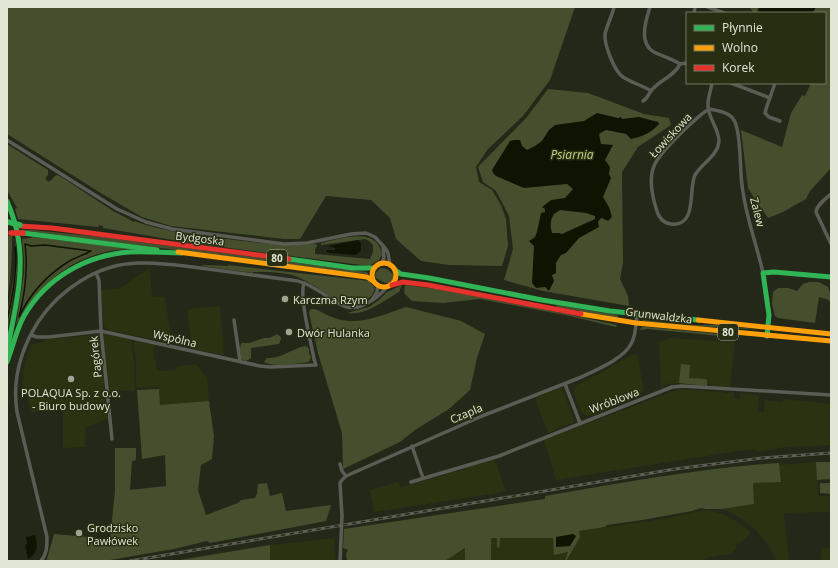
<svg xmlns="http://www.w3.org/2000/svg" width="838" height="568" viewBox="0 0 838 568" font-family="'Open Sans',sans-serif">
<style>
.built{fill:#2b3212}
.green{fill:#464f2d}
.water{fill:#0f1402;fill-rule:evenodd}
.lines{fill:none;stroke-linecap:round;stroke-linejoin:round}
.stream{stroke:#0f1402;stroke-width:1.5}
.street{stroke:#5a5c55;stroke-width:3.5}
.fast{stroke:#30b455;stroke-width:5}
.slow{stroke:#ff9f0a;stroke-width:5}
.jam{stroke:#e5322d;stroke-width:5}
.rail-casing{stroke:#5e5f59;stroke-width:3}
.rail{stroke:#272e12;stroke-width:1.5;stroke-dasharray:4.5;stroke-linecap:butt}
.fast-bridge{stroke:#30b455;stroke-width:5.5}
.jam-bridge{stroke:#e5322d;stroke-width:5.5}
.poi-dot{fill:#9fa493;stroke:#272e12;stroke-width:1.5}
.labels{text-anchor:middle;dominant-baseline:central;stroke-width:3;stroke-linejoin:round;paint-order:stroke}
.shield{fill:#272e12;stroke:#a9af9a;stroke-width:1}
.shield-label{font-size:10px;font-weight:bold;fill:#e1e6d5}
.street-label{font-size:11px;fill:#e1e6d5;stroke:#272e12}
.poi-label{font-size:11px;fill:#e1e6d5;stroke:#272e12;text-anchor:start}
.water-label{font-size:12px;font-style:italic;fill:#bbd181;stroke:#272e12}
</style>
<rect width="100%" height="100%" fill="#242818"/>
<g class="built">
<polygon points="150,268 152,297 165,297 172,343 108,330 103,325 101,290 119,289"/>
<polygon points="220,306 224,355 192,349 187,309"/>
<polygon points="101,331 131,337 134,365 135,390 108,392"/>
<polygon points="99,334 108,419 86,427 85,447 63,448 63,403 32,413 22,382 26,359 32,344 44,342 44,340"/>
<polygon points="669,338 735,342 730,387 713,386 711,384 708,384 707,386 679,383 672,384 670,383 664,385 663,388 661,389 659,342"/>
<polygon points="137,340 155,343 153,351 154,360 156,360 157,371 176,370 177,366 196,364 207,378 209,401 160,405 159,387 136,388 136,362 134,343"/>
<polygon points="637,353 644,391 626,397 627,401 601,412 588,416 581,413 574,393 575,386 608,369 620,361"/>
<polygon points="562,387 575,422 548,433 535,398"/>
<polygon points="679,389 722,392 724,393 734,392 734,398 740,399 740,393 759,396 758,411 764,412 765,400 783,402 783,399 831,404 831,445 785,447 757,452 754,449 731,452 556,480 544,440"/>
<polygon points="494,458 506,491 492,494 374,512 370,490 398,482 400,487 445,475 444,473 455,470 456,472 465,469 465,466"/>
<polygon points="816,462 819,496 831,496 831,512 784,513 789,561 777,561 766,542 755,529 739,517 723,509 754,504 753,483 781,482 779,465"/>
<polygon points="534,500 551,535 650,521 708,510 722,514 734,520 744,527 751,533 741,543 736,544 736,548 731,554 711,557 698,561 658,561 657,559 657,561 487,561 487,508"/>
<polygon points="334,538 335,561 270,561 270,545"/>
<polygon points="465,548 465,561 446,561 453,556"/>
<polygon points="822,548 831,548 831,561 821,561"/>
</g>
<g class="green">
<polygon points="7,7 575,7 550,80 523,116 488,149 476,167 479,182 492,190 501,205 506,219 508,246 502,266 449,265 421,261 396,239 390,218 371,200 326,196 300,239 284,239 171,226 142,217 104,195 7,134"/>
<polygon points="749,7 831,7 831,168 810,191 806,199 783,212 768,218 756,201 748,188 741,130 782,147 791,113 802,95 805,96 811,83 825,83 825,13 754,13"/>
<polygon points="548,89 588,93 644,114 669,118 671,125 638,147 622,172 623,263 620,279 628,296 629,306 543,291 504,280 513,249 509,216 496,191 483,182 478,167 527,117"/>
<path d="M7 144 48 170V175L45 179 49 182 56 175 60 176 113 211 134 222V221C162 231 190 234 218 238 251 242 283 247 316 244L317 246 315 249V254L370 259 373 252V245L369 241 365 239 321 245V243C340 239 378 225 382 255L379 260 369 266 191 243 103 228V226L99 225 98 227 18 219 15 209 17 208 7 190Z"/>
<polygon points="21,229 103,237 367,272 368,274 354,273 28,231"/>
<path d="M7 236H12C12 259 11 278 7 301Z"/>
<path d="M32 237 44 238 132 249C93 249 57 268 33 299 26 307 21 316 16 325L24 272V258L22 239 31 238Z"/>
<polygon points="15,238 17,272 7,334 7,314 15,271"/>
<path d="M203 265 228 266V265L369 281 375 288C372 302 354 308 342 303 333 300 326 293 318 288 313 284 305 281 300 278 287 272 267 272 253 272V273L202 266Z"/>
<path d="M381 268 387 269 394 275C392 289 382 282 375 277L376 272Z"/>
<polygon points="809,282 819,282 828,287 831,297 831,303 829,300 819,297 815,323 778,318 775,316 772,304 773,292 778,288 788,288 797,291 803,284"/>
<path d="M402 285 399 292C383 301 366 316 347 313L369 307 379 300 387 292Z"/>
<polygon points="405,285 437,289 567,314 617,325 616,327 565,315 480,299 443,303 412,301 404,293"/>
<polygon points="556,305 618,315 618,318 557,307"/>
<path d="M406 307 461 321 485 334 477 358 470 390 449 409 415 430 400 442 343 469 342 433 318 353 309 313 310 310 312 309H315C322 312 330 317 338 319 360 326 385 314 406 307Z"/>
<polygon points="643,320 688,325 715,325 763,330 714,327 690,326 642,321"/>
<polygon points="642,327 648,327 729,335 731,337 648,329 639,330"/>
<polygon points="277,334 281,337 281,339 279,344 251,348 251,358 246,361 241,359 240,349 241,343 249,343 264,338 270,338"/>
<path d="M306 346 309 349V354L311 357 309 362C299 363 273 368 264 362L267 358C282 359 292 348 306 346Z"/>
<polygon points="681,364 690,365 689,378 705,379 707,380 707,386 679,383"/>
<polygon points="159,389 160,405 209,401 214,436 212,459 201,465 198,490 206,515 238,503 241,500 255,498 257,494 258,484 267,483 270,496 282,493 286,511 331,505 326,521 210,543 207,541 174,549 104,561 46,561 47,559 54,534 110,539 115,491 115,448 136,448 136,460 132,461 130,490 166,486 165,455 142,459 137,390"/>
<polygon points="816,462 831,462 831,479 817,480"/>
<path d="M779 463 781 482 753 483 754 504 722 509H705L701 508 692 511 642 520 607 525 605 527 579 531 580 537 566 561H565L568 552 554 555 553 538H500L499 548 497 547V538H491V561H465V548L445 561H347L346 554 348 550 343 548 344 529 545 499V496C623 483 700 468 779 463Z"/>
<polygon points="820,483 831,483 831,494 820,493"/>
<polygon points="270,545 270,561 174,561"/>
</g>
<g class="water">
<polygon points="759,7 816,7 813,13 757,13"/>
<path d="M597 113 618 118 621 117 622 119 639 117 658 122 659 124C652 132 642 137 631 139L626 134 606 130 599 134 601 144 613 145 605 160 610 167 609 174 611 178 603 197 609 207 612 217 608 221 602 218 600 219 598 222 599 227 579 238 566 253 561 255 556 263V273L552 275 554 281 549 291 545 287 536 288 532 283 534 246 529 241 535 237 537 232 541 213 545 212V209L542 207 551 200 565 198 573 189 567 184 524 188 496 176 493 173 492 170 510 141 514 140H520L522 146 527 150 535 146 542 141 549 130 555 125 584 121ZM560 210 586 213 595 216V219L562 234 559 233H552C550 226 550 220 554 214Z"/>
<polygon points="358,240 361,243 361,251 355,255 329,253 327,252 327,250 335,250 335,248 328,246"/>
<polygon points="573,534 576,536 570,546 556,547 556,537"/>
<path d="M35 535C38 545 38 554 28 559L25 545 27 544 26 537Z"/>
</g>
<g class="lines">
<g class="stream">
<path d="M25 244 31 246 45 245 91 251C84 255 77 257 71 260 48 274 30 293 19 317 25 294 28 269 25 244Z"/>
<path d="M7 321C12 297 18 271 15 247"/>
</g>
<g class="street">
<path d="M614 7C612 16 607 25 605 34 604 44 614 71 623 77 632 83 642 85 651 91"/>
<path d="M650 7C646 20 638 43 654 52 662 56 672 59 680 64"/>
<polyline points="708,7 724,13"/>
<polyline points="694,13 695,7"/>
<polyline points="731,83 770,98"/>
<polyline points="775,83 766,109 765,113 769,117 780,121"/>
<path d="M643 101C649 97 647 96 651 91 659 80 674 77 680 64L687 63"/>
<path d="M709 109C696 117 659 153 654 166 649 178 652 195 656 208 658 216 662 223 671 224 698 227 688 189 695 175 702 163 718 156 719 141 719 128 707 117 708 104 708 97 711 90 712 83"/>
<path d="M709 109C718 111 731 112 735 122 742 138 739 173 743 192 747 220 757 246 763 273"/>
<polyline points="7,140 117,209 146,222 172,229 284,244 307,243 351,234 366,233 375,237 385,248 388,253 390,265"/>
<path d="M831 194C825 199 817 205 816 212L831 244"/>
<polyline points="381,264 384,258 383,246"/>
<polyline points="96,273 99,280 101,331 112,439"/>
<polyline points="372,300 377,292 378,286"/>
<polyline points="234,320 240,361"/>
<path d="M31 335 37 337H49L101 331 260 366 270 367 316 365 314 359C311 342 299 297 304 283"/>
<polyline points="565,384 580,423"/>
<polyline points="412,446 423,478"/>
<polyline points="340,464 342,471 346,476"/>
<polyline points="411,482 499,456 672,387 682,386 831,395"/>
<path d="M41 561C47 554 47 546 47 537L17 412C12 380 21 349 38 322 60 289 98 264 138 263 162 262 185 266 208 269 238 273 268 277 298 281 303 283 308 284 312 287 334 298 345 318 371 301 378 297 382 293 387 287"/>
<path d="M340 561 342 516 340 483 342 480 346 476 482 416 579 378C594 371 626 358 632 342 636 334 636 323 637 314"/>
</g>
<g class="fast">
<path d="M7 201C12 213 16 224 18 237 25 274 14 314 7 351"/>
<polyline points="23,233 157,250"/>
<polyline points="289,259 353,268 374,268"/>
<polyline points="395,270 401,274 429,278 542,300 610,311 698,320"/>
<polyline points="767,336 769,315 763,273 774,272 831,277"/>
<path d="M7 362C13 347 16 330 24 316 46 278 86 255 130 252 147 251 165 253 182 253"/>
</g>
<g class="slow">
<polyline points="178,252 367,277 373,281"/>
<circle cx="384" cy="275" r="12"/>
<polyline points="581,314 636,323 831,341"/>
<polyline points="698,320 831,334"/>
</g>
<g class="jam">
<polyline points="20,226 52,228 289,259"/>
<polyline points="392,285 403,282 428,285 581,314"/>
</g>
<defs>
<polyline id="rail" points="130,561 675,469 762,458 831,453"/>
</defs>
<use href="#rail" class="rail-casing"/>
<use href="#rail" class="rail"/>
<polyline class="fast-bridge" points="8,222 20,225"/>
<polyline class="jam-bridge" points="11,233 23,233"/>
</g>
<g class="poi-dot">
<circle cx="285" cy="299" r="4"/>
<circle cx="289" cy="332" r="4"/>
<circle cx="71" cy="379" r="4"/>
<circle cx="79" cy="533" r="4"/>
</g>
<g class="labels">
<g class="shield">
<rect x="267" y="250" width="20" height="16" rx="3"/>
<rect x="718" y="324" width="20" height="16" rx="3"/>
</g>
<g class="shield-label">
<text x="277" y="258">80</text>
<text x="728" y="332">80</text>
</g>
<g class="street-label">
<text transform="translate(670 135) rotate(-47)">Łowiskowa</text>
<text transform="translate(758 212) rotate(76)">Zalew</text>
<text transform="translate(200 238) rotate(7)">Bydgoska</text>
<text transform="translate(659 315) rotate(7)">Grunwaldzka</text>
<text transform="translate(175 338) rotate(13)">Wspólna</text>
<text transform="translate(95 357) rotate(-96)">Pagórek</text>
<text transform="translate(614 400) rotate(-21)">Wróblowa</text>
<text transform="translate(466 413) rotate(-23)">Czapla</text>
</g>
<g class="poi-label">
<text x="293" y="299">Karczma Rzym</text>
<text x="297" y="332">Dwór Hulanka</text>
<text x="71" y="392" text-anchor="middle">POLAQUA Sp. z o.o.<tspan x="71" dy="13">- Biuro budowy</tspan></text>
<text x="87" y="527">Grodzisko<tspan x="87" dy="13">Pawłówek</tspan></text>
</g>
<g class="water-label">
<text x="572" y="154">Psiarnia</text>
</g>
</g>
<rect width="838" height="568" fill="none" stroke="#e1e6d5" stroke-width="16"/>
<rect x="686" y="12" width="140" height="72" fill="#272e12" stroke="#717860"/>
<rect x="694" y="25" width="20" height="6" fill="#30b455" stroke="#717860"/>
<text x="722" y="32" font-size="12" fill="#e1e6d5">Płynnie</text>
<rect x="694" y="45" width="20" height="6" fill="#ff9f0a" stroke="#717860"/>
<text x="722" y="52" font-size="12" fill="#e1e6d5">Wolno</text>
<rect x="694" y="65" width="20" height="6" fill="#e5322d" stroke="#717860"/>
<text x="722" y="72" font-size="12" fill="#e1e6d5">Korek</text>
</svg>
